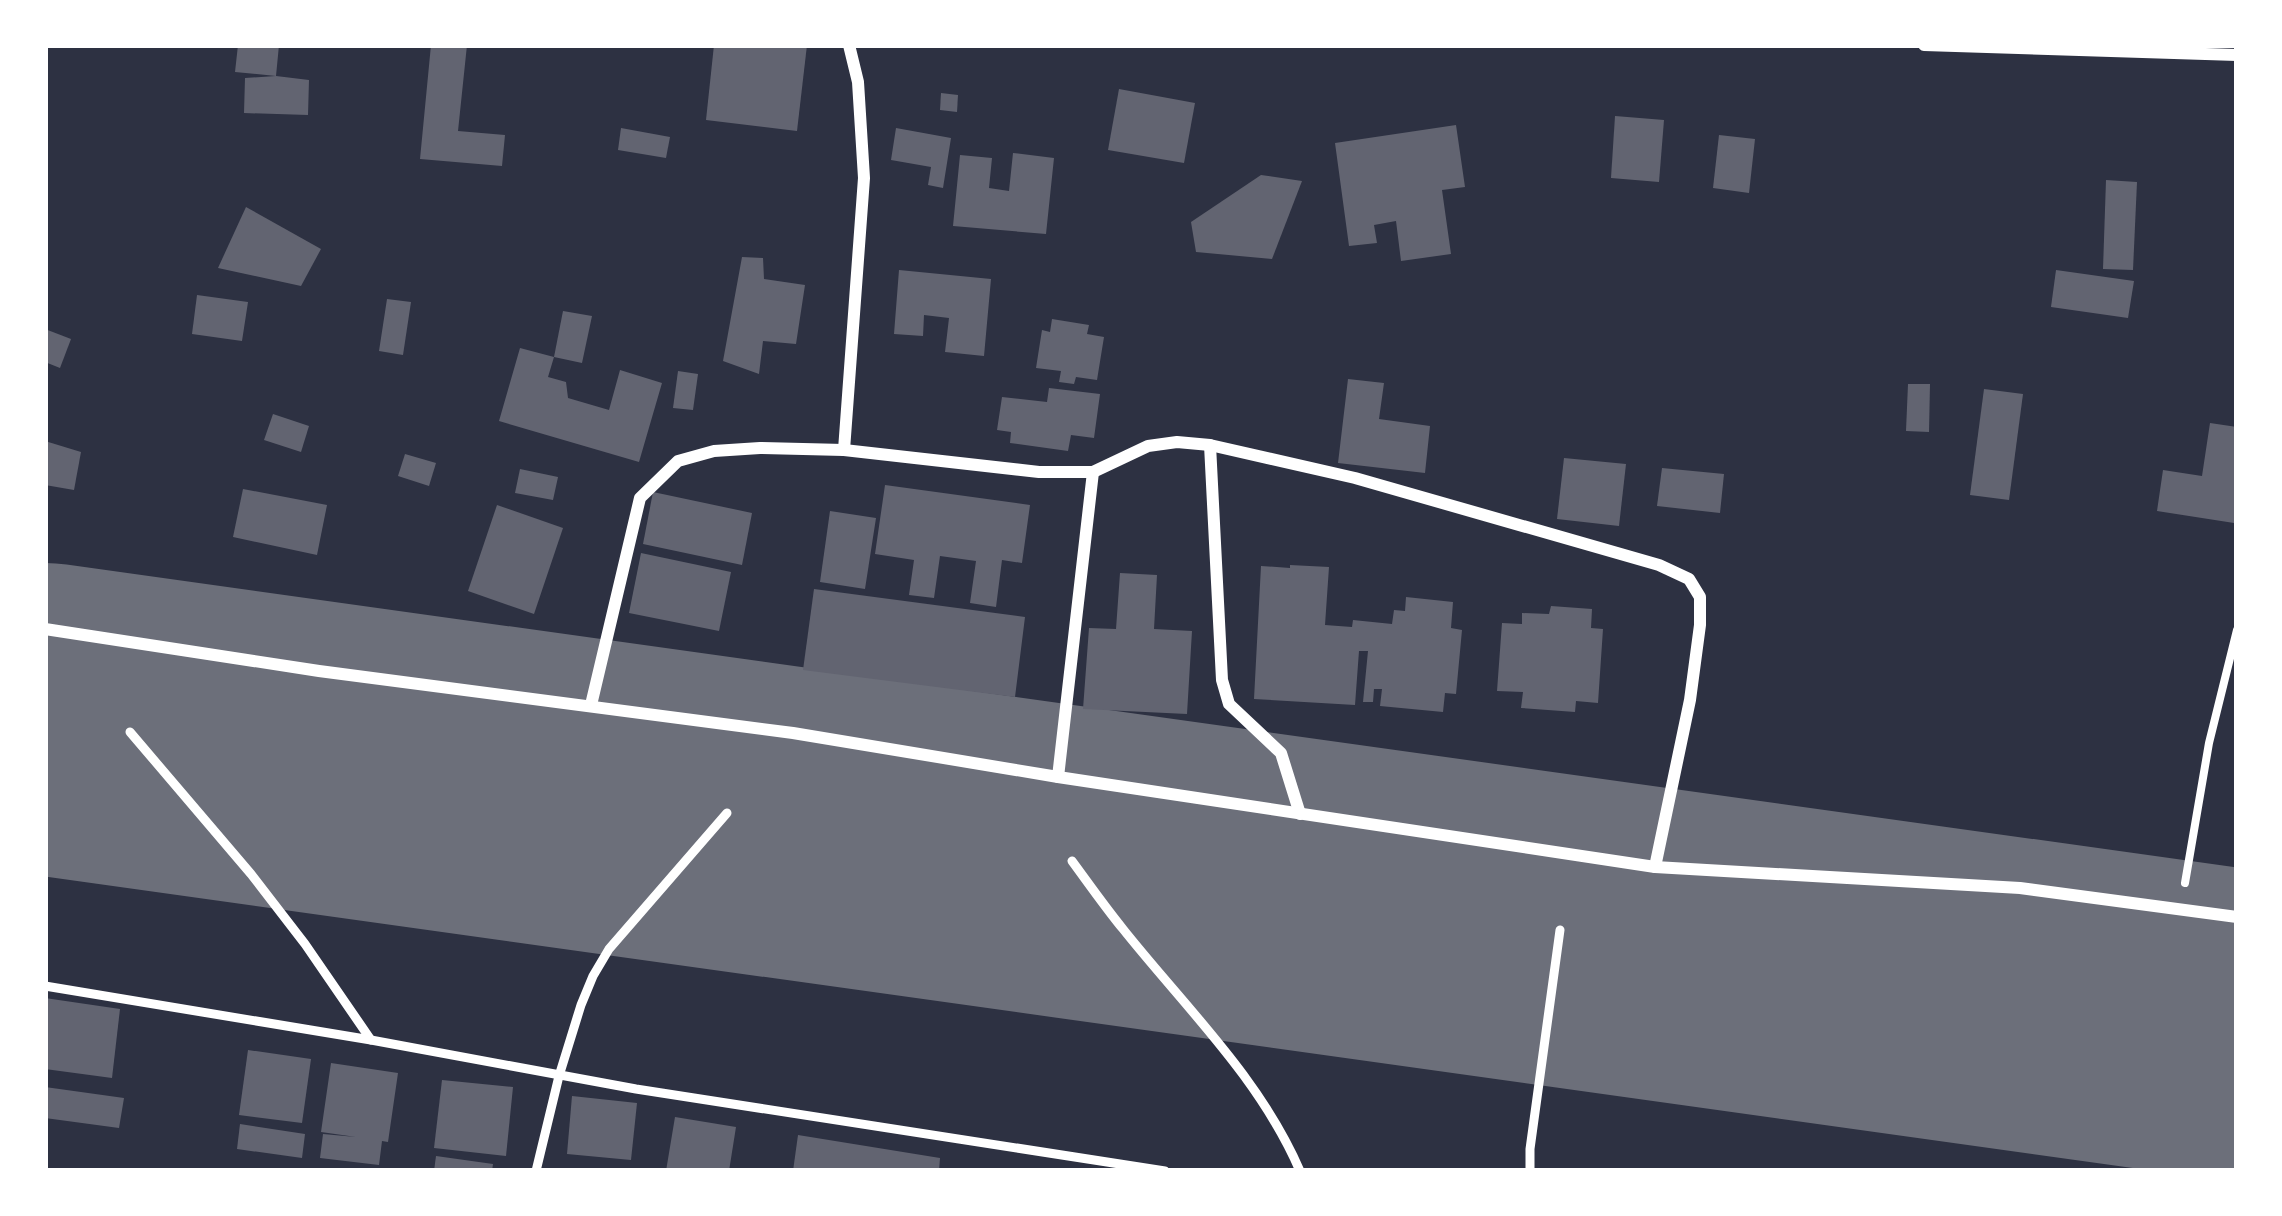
<svg xmlns="http://www.w3.org/2000/svg" width="2282" height="1216" viewBox="0 0 2282 1216" font-family="'PT Sans',sans-serif">
<style>
.lines{fill:none;stroke-linecap:round;stroke-linejoin:round}
.runway{stroke:#6c6f7a;stroke-width:312}
.building{fill:#626471}
.path{stroke:#fff;stroke-width:8}
.service{stroke:#fff;stroke-width:9}
.minor{stroke:#fff;stroke-width:12}
</style>
<rect width="100%" height="100%" fill="#2d3142"/>
<g class="lines">
<polyline class="runway" points="45,719 2237,1025"/>
</g>
<g class="building">
<polygon points="238,45 279,45 276,76 309,80 308,115 244,113 245,78 276,76 235,72"/>
<polygon points="431,45 467,45 458,131 505,135 502,166 420,159"/>
<polygon points="714,45 807,45 797,131 706,120"/>
<polygon points="1119,89 1195,103 1184,163 1108,150"/>
<polygon points="941,93 958,95 957,112 940,110"/>
<polygon points="1615,116 1664,120 1659,182 1611,178"/>
<polygon points="1456,125 1465,187 1442,190 1451,254 1401,261 1396,221 1374,225 1377,243 1349,246 1335,143"/>
<polygon points="621,128 670,137 666,158 618,150"/>
<polygon points="896,128 951,138 943,188 928,185 931,167 891,160"/>
<polygon points="1719,135 1755,139 1749,193 1713,188"/>
<polygon points="1013,153 1054,158 1046,234 953,226 960,155 992,158 989,188 1009,191"/>
<polygon points="1261,175 1302,181 1272,259 1196,252 1191,222"/>
<polygon points="2106,180 2137,182 2133,270 2103,269"/>
<polygon points="246,207 321,249 301,286 218,268"/>
<polygon points="742,257 763,258 764,279 805,285 796,344 763,341 759,374 723,361"/>
<polygon points="899,270 991,279 984,356 945,352 949,318 924,315 923,336 894,334"/>
<polygon points="2056,270 2134,281 2128,318 2051,307"/>
<polygon points="197,295 248,302 242,341 192,334"/>
<polygon points="387,299 411,302 403,355 379,351"/>
<polygon points="563,311 592,316 582,363 554,357"/>
<polygon points="1052,319 1089,325 1087,334 1104,337 1097,380 1076,377 1074,384 1059,382 1061,371 1036,368 1042,330 1050,332"/>
<polygon points="45,329 71,339 60,368 45,362"/>
<polygon points="520,348 554,357 548,377 566,382 568,398 609,410 620,370 662,383 639,462 499,421"/>
<polygon points="678,371 698,374 693,410 673,408"/>
<polygon points="1348,379 1384,383 1379,419 1430,426 1425,473 1338,463"/>
<polygon points="1908,384 1930,384 1929,432 1906,431"/>
<polygon points="1049,388 1100,394 1094,438 1071,435 1068,451 1010,443 1011,432 997,430 1002,397 1047,402"/>
<polygon points="1984,389 2023,394 2009,500 1970,495"/>
<polygon points="273,414 309,426 301,452 264,440"/>
<polygon points="2210,423 2237,427 2237,505 2234,523 2157,511 2163,470 2202,476"/>
<polygon points="45,441 81,452 74,490 45,485"/>
<polygon points="405,454 436,463 429,486 398,476"/>
<polygon points="1564,458 1626,464 1619,526 1557,519"/>
<polygon points="1662,468 1724,474 1720,513 1657,506"/>
<polygon points="520,469 558,477 553,500 515,493"/>
<polygon points="885,485 1030,505 1022,563 1002,560 996,607 970,603 976,561 940,556 934,598 909,595 914,560 875,554"/>
<polygon points="243,489 327,505 317,555 233,537"/>
<polygon points="653,492 752,513 742,565 643,544"/>
<polygon points="497,505 563,528 534,614 468,591"/>
<polygon points="830,511 876,518 865,589 820,582"/>
<polygon points="641,553 731,572 719,631 629,613"/>
<polygon points="1290,565 1329,567 1325,625 1352,627 1353,620 1392,624 1394,610 1405,611 1406,597 1453,602 1451,628 1462,630 1456,694 1445,693 1443,712 1380,706 1382,689 1374,689 1373,702 1363,702 1368,651 1359,651 1355,705 1254,699 1261,566 1290,568"/>
<polygon points="1120,573 1157,575 1154,629 1192,631 1187,714 1083,709 1089,628 1116,629"/>
<polygon points="814,589 1025,617 1015,697 803,670"/>
<polygon points="1551,606 1592,609 1591,628 1603,629 1598,703 1576,701 1575,712 1521,708 1523,692 1497,691 1502,623 1522,624 1522,613 1549,614"/>
<polygon points="45,998 120,1009 112,1078 45,1069"/>
<polygon points="248,1050 311,1059 302,1123 239,1115"/>
<polygon points="331,1063 398,1073 388,1142 382,1141 379,1165 320,1158 323,1134 356,1137 321,1132"/>
<polygon points="442,1080 513,1087 506,1156 434,1148"/>
<polygon points="45,1087 124,1098 119,1128 45,1118"/>
<polygon points="572,1096 637,1103 631,1160 567,1154"/>
<polygon points="675,1117 736,1127 729,1171 666,1171"/>
<polygon points="240,1124 305,1134 302,1158 237,1149"/>
<polygon points="798,1135 940,1158 939,1171 793,1171"/>
<polygon points="436,1156 493,1164 492,1171 434,1171"/>
</g>
<g class="lines">
<polyline class="path" points="2185,883 2209,743 2237,630"/>
<g class="service">
<polyline points="130,732 251,874 305,944 371,1040"/>
<path d="M1072 861C1089 884 1105 907 1123 929 1185 1007 1260 1078 1300 1171"/>
<polyline points="45,986 371,1040 636,1089 1165,1171"/>
<polyline points="536,1171 559,1076 581,1005 593,976 609,949 727,813"/>
<polyline points="1530,1171 1530,1149 1560,930"/>
</g>
<g class="minor">
<polyline points="1924,45 2237,55"/>
<polyline points="1210,445 1222,680 1229,704 1281,753 1300,814"/>
<polyline points="844,450 864,178 858,82 849,45"/>
<polyline points="45,629 319,671 793,733 1058,777 1655,867 2020,888 2237,917"/>
<polyline points="591,705 640,498 678,461 714,451 760,448 844,450 1039,472 1093,472 1148,446 1177,442 1210,445 1355,478 1659,565 1689,579 1700,597 1700,625 1690,700 1655,867"/>
<polyline points="1058,777 1093,472"/>
</g>
</g>
<rect width="2282" height="1216" fill="none" stroke="#ffffff" stroke-width="96"/>
</svg>
